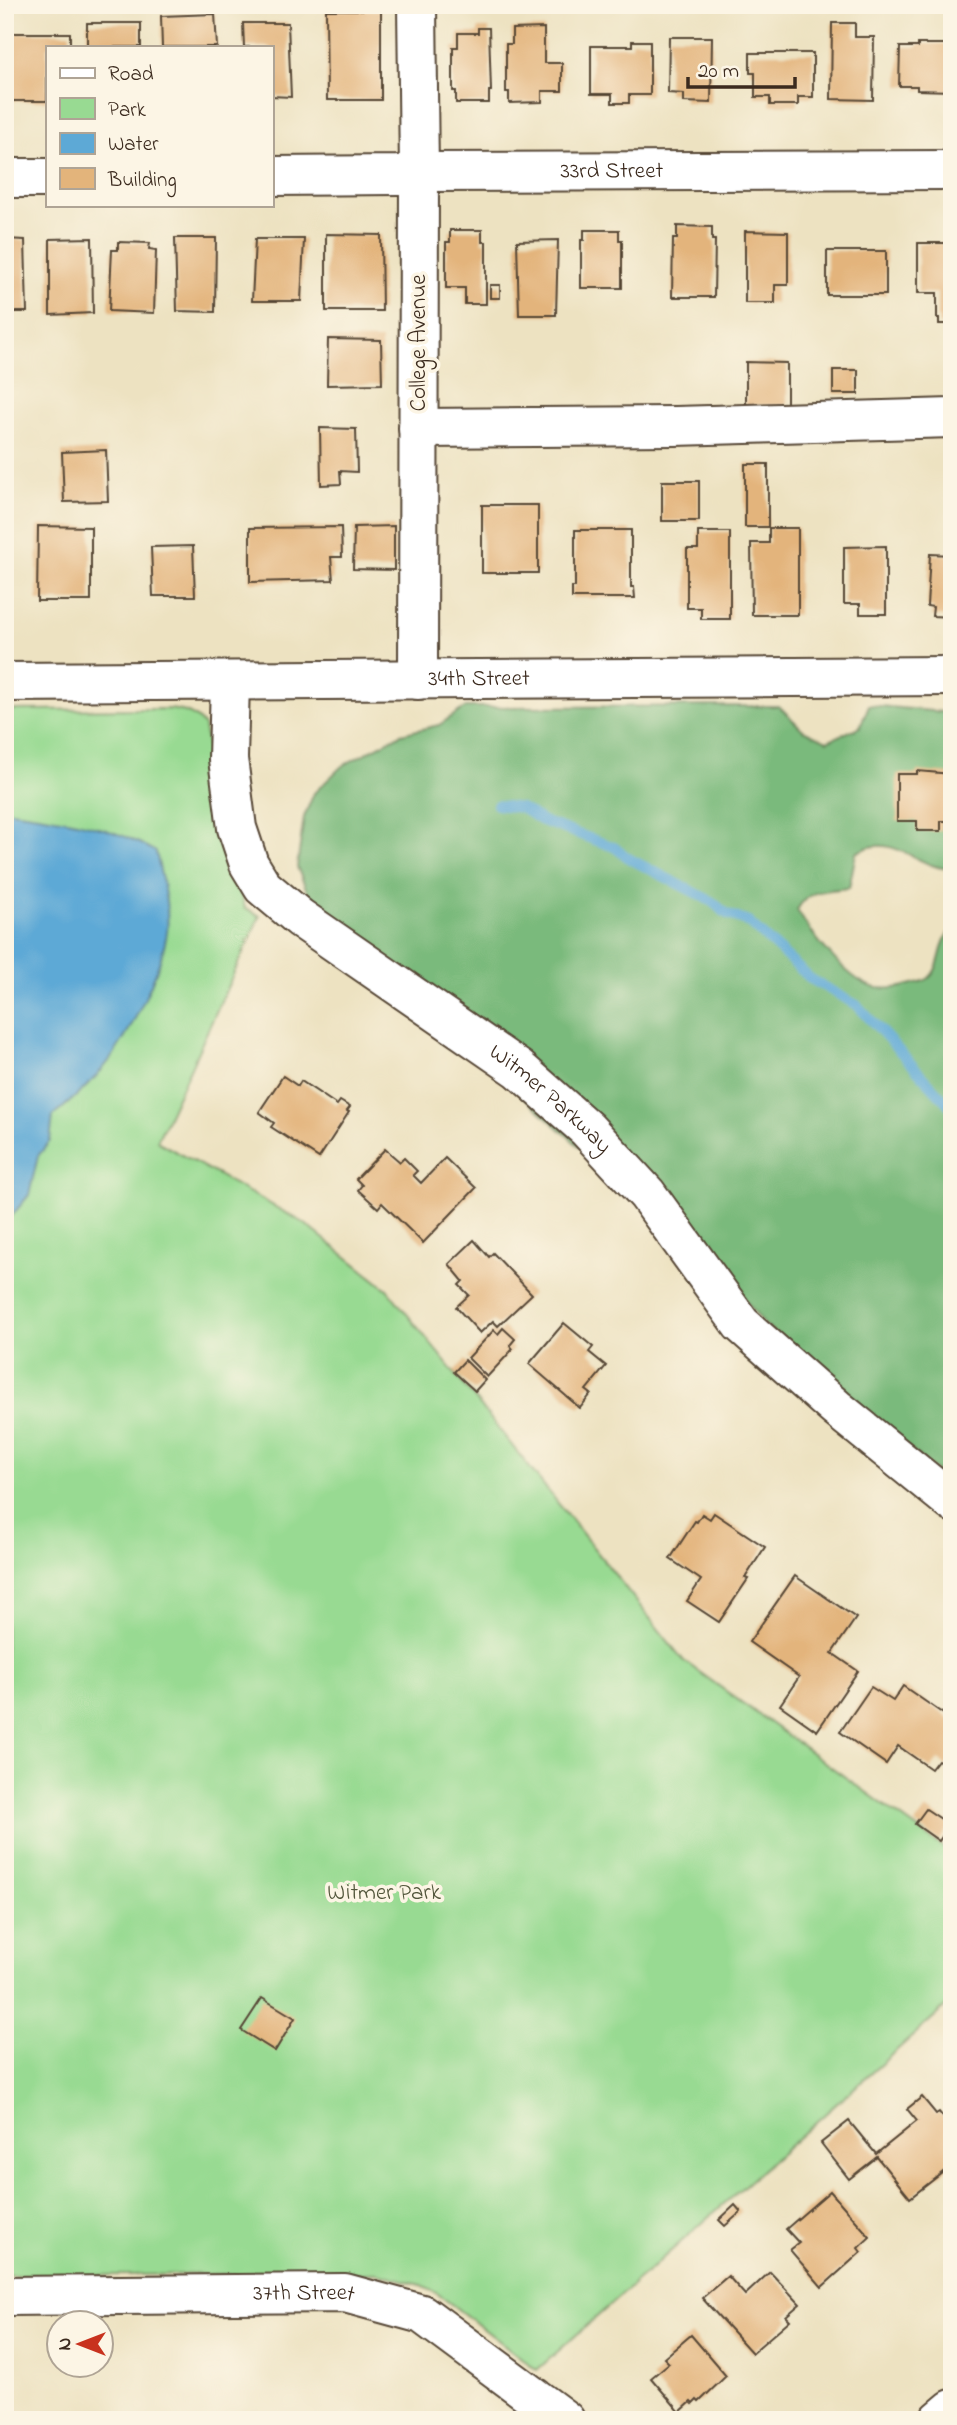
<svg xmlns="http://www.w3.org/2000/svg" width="957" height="2425" viewBox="0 0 957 2425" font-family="'Indie Flower',sans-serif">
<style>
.green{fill:#98da92;stroke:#6a8258;stroke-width:2}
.forest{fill:#7aba7c;stroke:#5a724d;stroke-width:2}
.water{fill:#5da9d6;stroke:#4c6a7a;stroke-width:2}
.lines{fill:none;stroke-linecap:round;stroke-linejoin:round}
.stream{stroke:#5da9d6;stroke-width:10}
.building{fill:#e3b47b}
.minor-casing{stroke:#564636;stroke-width:42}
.major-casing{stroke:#564636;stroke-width:42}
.minor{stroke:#fff;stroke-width:38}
.major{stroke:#fff;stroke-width:38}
.labels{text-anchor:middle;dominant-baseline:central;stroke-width:7;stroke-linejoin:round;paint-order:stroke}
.street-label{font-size:23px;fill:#3b2a1e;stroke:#fcf5e5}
.park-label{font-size:23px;fill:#52563b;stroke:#fcf5e5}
</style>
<rect width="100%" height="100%" fill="#fcf5e5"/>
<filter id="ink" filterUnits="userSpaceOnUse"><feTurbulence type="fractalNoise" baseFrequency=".0143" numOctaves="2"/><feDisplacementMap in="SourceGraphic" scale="14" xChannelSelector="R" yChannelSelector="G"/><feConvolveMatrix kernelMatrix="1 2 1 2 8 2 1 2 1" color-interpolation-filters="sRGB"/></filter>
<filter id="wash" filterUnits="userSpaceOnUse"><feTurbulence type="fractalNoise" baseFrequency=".00686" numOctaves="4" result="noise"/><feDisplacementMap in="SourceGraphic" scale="28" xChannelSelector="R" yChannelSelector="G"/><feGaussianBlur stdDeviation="1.57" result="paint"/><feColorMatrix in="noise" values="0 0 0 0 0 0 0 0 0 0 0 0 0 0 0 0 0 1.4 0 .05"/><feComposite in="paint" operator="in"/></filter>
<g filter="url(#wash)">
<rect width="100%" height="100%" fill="#ede2c1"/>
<path class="green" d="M167 709C183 710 194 713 204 726L221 823 245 908 260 916 157 1141 304 1223 387 1289 684 1661 952 1854V2001L537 2370 438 2294 418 2284 377 2273 5 2276V710Z"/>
<path class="forest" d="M869 705 952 713V869C917 869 893 830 856 853L849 888C826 891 809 888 797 910 810 933 850 984 877 988 887 989 900 988 909 985 916 983 924 982 929 978 943 966 938 942 952 930V1485L764 1324 732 1283 315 910 297 867 304 817 314 793 342 766 401 734 439 725 466 707 779 706 803 730 827 741 860 727Z"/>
<path class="water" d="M5 810C58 818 110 824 156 852 161 877 170 907 167 932 162 967 136 1021 116 1051 100 1076 76 1097 53 1116L50 1141 38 1156 29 1195 5 1224Z"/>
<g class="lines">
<polyline class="stream" points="497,805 521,808 542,821 614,847 630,859 711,901 727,914 748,922 812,980 857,1005 952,1108"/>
</g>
<g id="blocks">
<g class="building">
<polygon points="326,10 381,10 381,100 327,100"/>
<polygon points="215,14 217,47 162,47 161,16"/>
<rect x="87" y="23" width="54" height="24"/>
<polygon points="243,23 288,23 291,97 271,96 271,47 244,47"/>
<polygon points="832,23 855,23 855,37 874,37 873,100 831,99"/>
<polygon points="478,28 489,28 491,91 489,91 489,103 456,103 456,91 453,91 453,47 458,47 458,33 478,33"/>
<polygon points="544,28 544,63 562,63 562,91 542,91 542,102 509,103 509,92 506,92 506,44 512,44 512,29"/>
<polygon points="5,33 70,33 70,47 47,47 47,101 6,101"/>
<polygon points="669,37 712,37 711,103 684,102 684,94 668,93"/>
<polygon points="632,41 650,41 650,95 629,95 629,103 612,103 612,94 591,94 591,46 632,46"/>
<polygon points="918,44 952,44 952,91 917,90 917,86 899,86 900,47 918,47"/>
<polygon points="750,53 813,53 813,97 798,97 798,105 770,105 770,97 755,97 755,73 750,73"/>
<polygon points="677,226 712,227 712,240 715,240 714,297 672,297 673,239 677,239"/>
<polygon points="450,230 482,230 482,242 486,242 486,304 465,304 465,288 446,288 446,242 450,242"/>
<polygon points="584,230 619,230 619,240 622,240 622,288 581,288 581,240 584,240"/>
<polygon points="745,231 788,232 788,285 775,285 775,303 745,303"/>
<polygon points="326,234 381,235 382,311 326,311"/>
<polygon points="92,238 93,313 50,315 50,239"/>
<polygon points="175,238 216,238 215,312 177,311"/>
<polygon points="5,239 25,240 27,312 5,312"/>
<polygon points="255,239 304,239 301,301 252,301"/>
<polygon points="558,240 556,315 519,315 517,241"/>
<polygon points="118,242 150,243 149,249 156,250 154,313 109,311 112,250 118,250"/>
<polygon points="918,243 952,243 952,324 939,324 939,318 937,318 937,293 918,293"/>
<rect x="827" y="251" width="59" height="44"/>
<rect x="490" y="285" width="10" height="13"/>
<polygon points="328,339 381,340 382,384 327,385"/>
<polygon points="746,362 787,363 787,405 746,405"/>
<rect x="833" y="370" width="25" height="24"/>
<polygon points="320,428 356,429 357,472 340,471 341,484 321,485"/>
<polygon points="106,450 108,501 64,502 62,452"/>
<rect x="745" y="464" width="23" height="63"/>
<rect x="662" y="481" width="37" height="40"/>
<rect x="482" y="505" width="56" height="68"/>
<polygon points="38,526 91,527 91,601 37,601"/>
<polygon points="394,526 394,570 353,569 354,527"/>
<polygon points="341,527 342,557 331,557 333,580 250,582 250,528"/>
<polygon points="769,528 798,528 798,615 752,615 751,543 769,543"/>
<polygon points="575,530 631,530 631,587 634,587 635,598 572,598 572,587 575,587"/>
<polygon points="698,532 730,532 730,619 701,619 701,608 687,608 687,549 698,549"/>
<polygon points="193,546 195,596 153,596 151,547"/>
<polygon points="886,546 886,614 860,614 860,604 844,604 844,547"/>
<polygon points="930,554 952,555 952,617 932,616 933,607 927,606"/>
<polygon points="917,771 952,774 952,821 941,821 941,831 917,831 917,821 897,821 897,774 917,774"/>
<polygon points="283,1076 298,1086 301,1081 337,1105 340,1101 350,1107 347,1111 349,1112 319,1158 271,1127 274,1123 259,1112"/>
<polygon points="385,1149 400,1162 404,1158 417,1171 413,1175 421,1183 445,1158 476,1188 423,1243 382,1203 378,1208 358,1190 362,1185 356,1179"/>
<polygon points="474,1240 489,1257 493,1253 532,1294 498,1326 493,1321 480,1333 456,1307 469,1295 459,1285 463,1281 449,1264"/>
<polygon points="564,1323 593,1347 589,1352 606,1366 586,1390 591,1394 580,1408 529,1364"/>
<polygon points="503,1328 515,1339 510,1345 513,1349 487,1377 468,1358 494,1330 498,1334"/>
<polygon points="465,1360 485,1380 475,1391 454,1372"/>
<polygon points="714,1513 765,1547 745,1578 748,1579 719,1622 687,1601 701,1580 670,1559 695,1521 697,1522 702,1514 710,1519"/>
<polygon points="795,1576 856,1618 832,1653 858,1671 817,1731 780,1705 799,1677 749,1642"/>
<polygon points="903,1686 952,1720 952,1769 938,1760 931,1769 898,1746 886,1764 840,1732 871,1687 893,1701"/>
<polygon points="926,1809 950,1825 939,1841 915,1824"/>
<polygon points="262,1998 295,2018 275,2051 241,2030"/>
<polygon points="922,2097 936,2114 939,2112 952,2128 952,2155 950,2157 952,2165 910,2198 877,2157 849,2179 821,2143 849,2121 876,2154 917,2121 907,2109"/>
<polygon points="830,2191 870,2237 858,2248 861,2252 822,2287 790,2250 799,2243 786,2229"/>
<polygon points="735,2205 741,2212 725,2226 719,2220"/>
<polygon points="770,2272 800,2304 786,2316 790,2320 752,2353 702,2298 728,2276 745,2295"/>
<polygon points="691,2335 726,2376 699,2402 697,2400 693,2404 691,2402 680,2412 651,2378 669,2363 664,2358"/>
</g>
</g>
</g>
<g filter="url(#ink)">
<use href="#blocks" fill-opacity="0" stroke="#564636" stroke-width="2"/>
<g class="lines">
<defs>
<g id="minor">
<polyline points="417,5 419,172 418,680"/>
<path id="s1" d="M271 176 398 175 419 172 952 170"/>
<polyline points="5,178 47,178"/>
<polyline points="418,428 675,426 952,418"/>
<path id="s2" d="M230 681 228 759 237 828 249 864 263 887 300 918 519 1069 587 1129 647 1194 741 1324 836 1408 952 1502"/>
<path id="s3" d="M5 682 952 676"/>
<path id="s4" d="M5 2296 345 2293 422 2314 565 2420"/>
</g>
<polyline id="major" points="939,2420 952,2409"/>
</defs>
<use href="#minor" class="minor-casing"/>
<use href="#major" class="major-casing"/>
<use href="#minor" class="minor"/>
<use href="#major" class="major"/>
</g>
</g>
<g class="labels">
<g class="street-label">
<text stroke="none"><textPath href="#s1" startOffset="341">33rd Street</textPath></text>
<text transform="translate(419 343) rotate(-90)">College Avenue</text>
<text stroke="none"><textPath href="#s3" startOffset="474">34th Street</textPath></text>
<text stroke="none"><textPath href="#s2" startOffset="570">Witmer Parkway</textPath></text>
<text stroke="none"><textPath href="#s4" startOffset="299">37th Street</textPath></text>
</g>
<g class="park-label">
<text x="384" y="1893">Witmer Park</text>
</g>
</g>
<rect width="957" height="2425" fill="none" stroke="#fcf5e5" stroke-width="28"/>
<rect x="46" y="46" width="228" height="161" fill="#fcf5e5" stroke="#afa495" stroke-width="2"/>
<rect x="60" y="68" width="35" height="10" fill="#ffffff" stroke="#afa495" stroke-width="2"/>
<text x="108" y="80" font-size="21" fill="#3b2a1e">Road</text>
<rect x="60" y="98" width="35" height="21" fill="#98da92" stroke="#afa495" stroke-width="2"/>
<text x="108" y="116" font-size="21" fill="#3b2a1e">Park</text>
<rect x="60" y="133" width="35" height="21" fill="#5da9d6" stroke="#afa495" stroke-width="2"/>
<text x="108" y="150" font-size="21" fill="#3b2a1e">Water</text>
<rect x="60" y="168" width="35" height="21" fill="#e3b47b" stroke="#afa495" stroke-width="2"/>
<text x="108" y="186" font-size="21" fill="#3b2a1e">Building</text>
<g transform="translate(80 2344) rotate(270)"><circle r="33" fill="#fcf5e5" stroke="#afa495" stroke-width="2"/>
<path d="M0-5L12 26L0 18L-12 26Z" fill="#c8321e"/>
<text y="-10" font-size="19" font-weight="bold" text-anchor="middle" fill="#3b2a1e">N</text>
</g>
<path d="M688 77v10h107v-10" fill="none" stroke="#3b2a1e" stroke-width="3.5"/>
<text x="698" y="77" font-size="21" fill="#3b2a1e" stroke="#fcf5e5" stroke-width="5" paint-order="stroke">20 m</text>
</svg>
